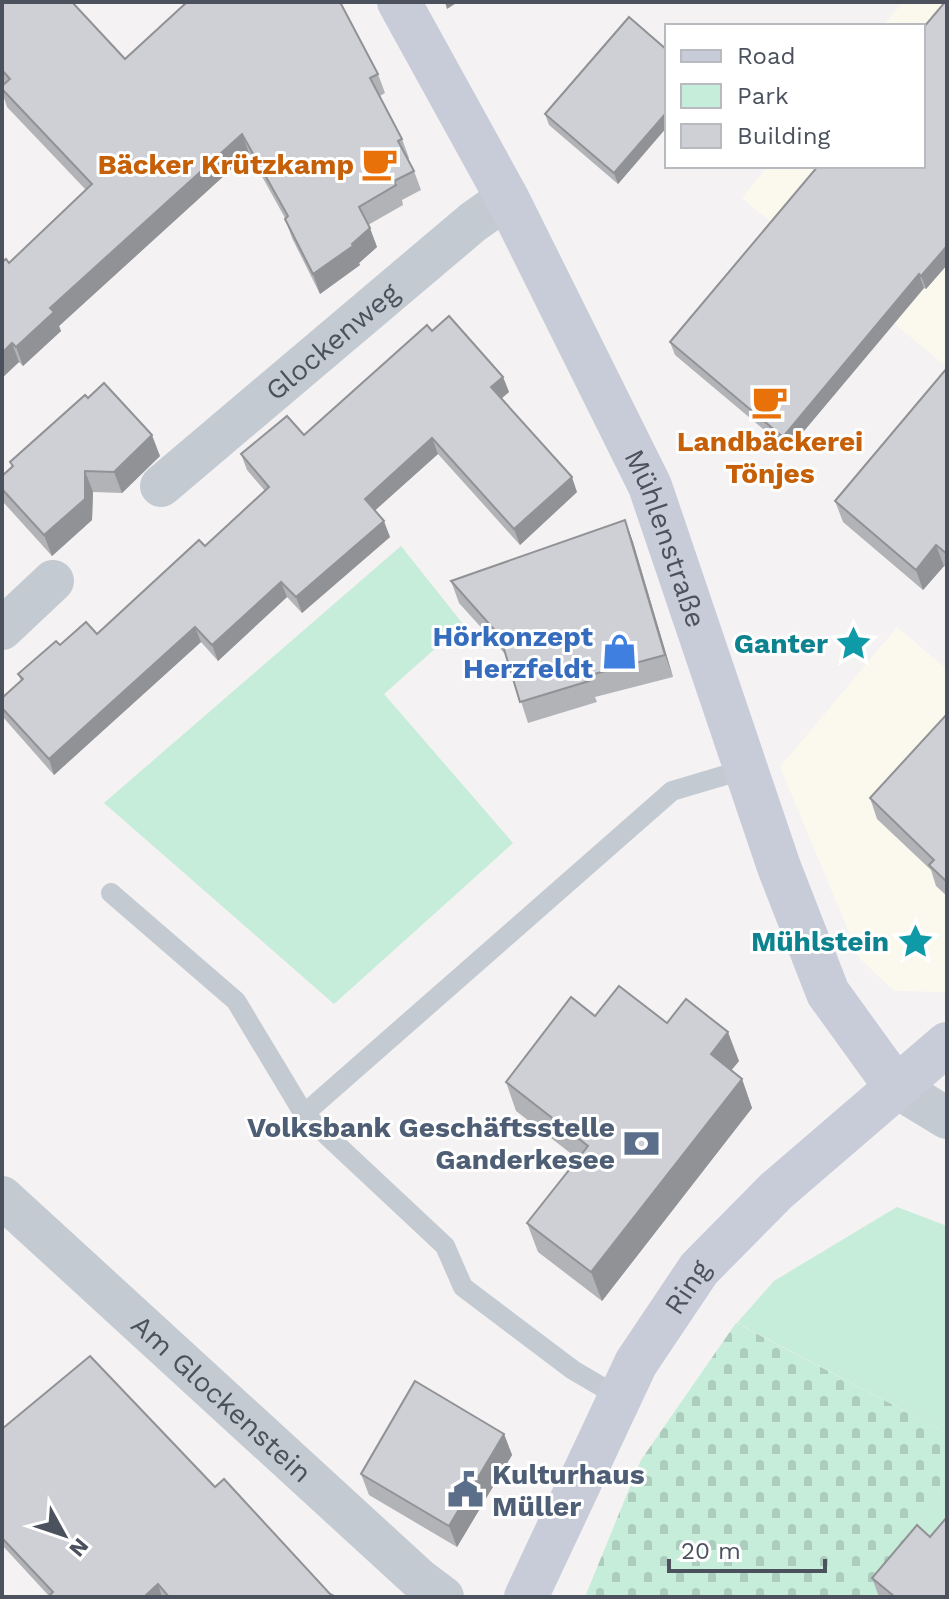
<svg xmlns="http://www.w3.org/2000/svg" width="949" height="1599" viewBox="0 0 949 1599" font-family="'Work Sans',sans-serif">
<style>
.commercial{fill:#fbf9ee}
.green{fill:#c6ecda}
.cemetery{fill:url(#cemetery-stones)}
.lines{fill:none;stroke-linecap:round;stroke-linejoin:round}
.lane{stroke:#c4cad1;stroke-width:20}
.street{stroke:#c4cad1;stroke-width:42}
.secondary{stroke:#c7ccd8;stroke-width:44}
.wall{fill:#b2b3b7}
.shaded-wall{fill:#919295}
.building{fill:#cfd0d5;stroke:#919295;stroke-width:2}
.labels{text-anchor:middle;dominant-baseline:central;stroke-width:6;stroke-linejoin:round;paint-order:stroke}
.food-label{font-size:28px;font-weight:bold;fill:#c56008;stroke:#fff;text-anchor:end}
.street-label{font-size:28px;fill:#4b525d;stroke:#fff}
.shop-label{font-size:28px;font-weight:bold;fill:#366cbe;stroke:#fff;text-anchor:end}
.culture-label{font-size:28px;font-weight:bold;fill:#0d838f;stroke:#fff;text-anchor:end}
.service-label{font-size:28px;font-weight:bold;fill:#4e5e75;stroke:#fff;text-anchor:end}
</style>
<defs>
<pattern id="cemetery-stones" width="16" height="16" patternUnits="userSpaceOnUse" patternTransform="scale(2)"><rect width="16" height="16" fill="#c6ecda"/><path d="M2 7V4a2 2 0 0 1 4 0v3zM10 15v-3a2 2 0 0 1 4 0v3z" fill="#acccbe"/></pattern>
</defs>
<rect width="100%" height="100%" fill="#f4f2f2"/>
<g class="commercial">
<polygon points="903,2 947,2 947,367 742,198 768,166 923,166 923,26 883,26"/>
<polygon points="897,627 947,669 947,992 894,991 860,959 780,767"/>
</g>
<g class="green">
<polygon points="401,546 463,624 384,694 513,843 334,1004 104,803"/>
<polygon points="897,1207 947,1226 947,1433 737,1323 774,1281"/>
<polygon points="947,1480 947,1597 872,1597"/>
</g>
<polygon class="cemetery" points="736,1323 947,1433 947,1480 872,1597 585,1597 641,1460"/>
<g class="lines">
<g class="lane">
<polyline points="111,893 236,1001 304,1114 445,1246 463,1287 573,1370 619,1397"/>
<polyline points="304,1114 672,791 746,769"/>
</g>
<g class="street">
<path id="s1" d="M161 486 473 222 507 198"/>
<polyline points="2,629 53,581"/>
<polyline points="896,1087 947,1118"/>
<path id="s2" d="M2 1197 419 1579 443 1597"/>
</g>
<g class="secondary">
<path id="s3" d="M399 2 507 198 650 486 779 867 828 993 896 1087"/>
<path id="s4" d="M526 1597 636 1363 699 1269 776 1191 947 1044"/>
</g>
</g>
<g class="wall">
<polygon points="2,2 125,59 378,74 385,93 380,96 402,139 409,158 408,159 414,171 421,190 402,200 403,205 368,225 377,247 359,263 360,265 320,294 292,238 285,218 249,153 59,326 61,331 23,366 19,362 2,378 9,263 86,190 7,107 2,92 2,86 4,84 2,82"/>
<polygon points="947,2 947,265 926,289 924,288 788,450 675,355 670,342 923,166"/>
<polygon points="667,50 667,127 618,184 549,125 545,114"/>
<polygon points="432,331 503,377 509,392 501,399 577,492 520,545 438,454 375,510 390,537 302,613 287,597 218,661 201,642 54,775 2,716 2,698 21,681 18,674 60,645 97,634 205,546 265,491 247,470 241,454 304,435"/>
<polygon points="947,368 947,568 944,566 923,590 843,522 835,501"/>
<polygon points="88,398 160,456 122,493 93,492 92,520 52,556 4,503 2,499 2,476 12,467 10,462"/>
<polygon points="625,520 633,542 673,677 595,697 597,702 528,723 506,655 459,603 451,581"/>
<polygon points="947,714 947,896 936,886 931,870 877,819 870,798"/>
<polygon points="595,1016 667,1023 739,1061 731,1070 742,1079 752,1108 602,1301 538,1252 527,1223 578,1159 516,1111 506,1082"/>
<polygon points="2,1429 215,1487 330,1594 336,1597 48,1597 49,1596 2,1545"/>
<polygon points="504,1434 512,1455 457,1547 369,1495 361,1474"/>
<polygon points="930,1537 947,1597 879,1597 872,1578"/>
</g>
<g class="shaded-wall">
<polygon points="445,2 458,2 447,9"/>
<polygon points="667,112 667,127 618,184 614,173"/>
<polygon points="242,134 249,153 59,326 61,331 23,366 16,347 50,308"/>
<polygon points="370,228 377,247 359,263 360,265 320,294 313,274 352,244"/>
<polygon points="947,246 947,265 926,289 921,276"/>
<polygon points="919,274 924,288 788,450 783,437"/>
<polygon points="12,343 19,362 2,378 2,353"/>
<polygon points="503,377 509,392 496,403 491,387"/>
<polygon points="152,435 160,456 122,493 114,472"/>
<polygon points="432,438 438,454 370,515 365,499"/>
<polygon points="85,471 93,492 92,520 52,556 44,535"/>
<polygon points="572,477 577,492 520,545 514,529"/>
<polygon points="625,520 633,542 673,677 665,655"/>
<polygon points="384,521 390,537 302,613 296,597"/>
<polygon points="936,545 944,566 923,590 916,570"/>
<polygon points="281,582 287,597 218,661 212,645"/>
<polygon points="195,627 201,642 54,775 49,759"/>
<polygon points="728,1032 739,1061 721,1083 711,1054"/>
<polygon points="742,1079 752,1108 602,1301 591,1272"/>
<polygon points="504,1434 512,1455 457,1547 449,1526"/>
<polygon points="158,1584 162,1597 144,1597"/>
</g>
<g class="building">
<polygon points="2,2 72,2 125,59 187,2 340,2 378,74 370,78 402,139 398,141 414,171 394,181 396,185 359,207 370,228 352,244 353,246 313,274 285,219 288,216 242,134 50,308 54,312 16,347 12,343 2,353 2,262 6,259 9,263 92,184 2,89 2,86 10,79 2,70"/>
<polygon points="945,2 947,2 947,246 921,276 919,274 783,437 670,342 818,166 923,166 923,28"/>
<polygon points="629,17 667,50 667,112 614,173 545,114"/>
<polygon points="449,316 503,377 491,387 572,477 514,529 432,438 365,499 384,521 296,597 281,582 212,645 195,627 49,759 2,708 2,698 23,679 18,674 56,641 60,645 86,622 97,634 199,540 205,546 269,487 241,454 287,416 304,435 427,325 432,331"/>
<polygon points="947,368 947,554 936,545 916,570 835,501"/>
<polygon points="104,383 152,435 114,472 85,471 85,499 44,535 2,489 2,476 13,466 10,462 85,395 88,398"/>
<polygon points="625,520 665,655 587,676 589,681 520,702 500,636 451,581"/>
<polygon points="947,714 947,882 929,865 934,860 870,798"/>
<polygon points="619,986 667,1023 686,999 728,1032 711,1054 742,1079 591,1272 527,1223 588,1146 506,1082 571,997 595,1016"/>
<polygon points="90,1356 215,1487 224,1479 330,1594 336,1597 169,1597 158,1584 144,1597 48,1597 53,1592 2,1538 2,1429"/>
<polygon points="415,1381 504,1434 449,1526 361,1474"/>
<polygon points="947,1517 947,1597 895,1597 872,1578 917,1525 930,1537"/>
</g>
<defs>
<symbol id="cafe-bare" viewBox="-9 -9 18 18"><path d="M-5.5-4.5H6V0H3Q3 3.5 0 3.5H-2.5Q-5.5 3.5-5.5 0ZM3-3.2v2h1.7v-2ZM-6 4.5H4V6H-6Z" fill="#e8710a" stroke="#fff" stroke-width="2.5" paint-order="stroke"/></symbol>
<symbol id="sight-bare" viewBox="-9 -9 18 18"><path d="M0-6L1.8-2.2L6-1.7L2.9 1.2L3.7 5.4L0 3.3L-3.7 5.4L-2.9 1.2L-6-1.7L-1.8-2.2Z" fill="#0f9aa8" stroke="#fff" stroke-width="2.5" paint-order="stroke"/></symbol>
<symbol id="shop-bare" viewBox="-9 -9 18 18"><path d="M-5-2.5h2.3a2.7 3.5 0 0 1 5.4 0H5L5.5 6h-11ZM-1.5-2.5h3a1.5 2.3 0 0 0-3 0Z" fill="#3f7fe0" stroke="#fff" stroke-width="2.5" paint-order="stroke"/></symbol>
<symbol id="bank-bare" viewBox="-9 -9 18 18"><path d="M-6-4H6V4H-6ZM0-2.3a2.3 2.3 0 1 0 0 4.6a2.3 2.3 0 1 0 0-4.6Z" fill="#5c6f8a" stroke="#fff" stroke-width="2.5" paint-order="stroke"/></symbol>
<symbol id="civic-bare" viewBox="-9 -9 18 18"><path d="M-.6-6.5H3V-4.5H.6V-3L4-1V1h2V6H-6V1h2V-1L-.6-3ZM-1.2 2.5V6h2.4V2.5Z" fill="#5c6f8a" stroke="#fff" stroke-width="2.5" paint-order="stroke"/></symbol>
</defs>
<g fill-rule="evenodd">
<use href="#cafe-bare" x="354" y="138" width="51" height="51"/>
<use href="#cafe-bare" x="744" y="376" width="51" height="51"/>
<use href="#sight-bare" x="828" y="618" width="51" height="51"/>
<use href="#shop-bare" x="594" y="626" width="51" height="51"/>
<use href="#sight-bare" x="890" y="916" width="51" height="51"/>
<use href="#bank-bare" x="616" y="1118" width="51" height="51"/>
<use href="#civic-bare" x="440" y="1464" width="51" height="51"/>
</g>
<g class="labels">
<g class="food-label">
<text x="354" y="164">Bäcker Krützkamp</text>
<text x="770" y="441" text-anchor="middle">Landbäckerei<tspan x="770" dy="32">Tönjes</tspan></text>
</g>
<g class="street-label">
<text stroke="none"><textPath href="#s1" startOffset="224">Glockenweg</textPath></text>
<text stroke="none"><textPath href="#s3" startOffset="600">Mühlenstraße</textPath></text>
<text stroke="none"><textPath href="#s4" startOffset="350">Ring</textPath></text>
<text stroke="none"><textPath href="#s2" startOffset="298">Am Glockenstein</textPath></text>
</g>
<g class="shop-label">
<text x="593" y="636">Hörkonzept<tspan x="593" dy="32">Herzfeldt</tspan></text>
</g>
<g class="culture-label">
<text x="828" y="643">Ganter</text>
<text x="889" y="941">Mühlstein</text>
</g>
<g class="service-label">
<text x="615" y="1127">Volksbank Geschäftsstelle<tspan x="615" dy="32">Ganderkesee</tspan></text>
<text x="492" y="1474" text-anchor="start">Kulturhaus<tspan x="492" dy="32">Müller</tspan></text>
</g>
</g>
<rect width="949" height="1599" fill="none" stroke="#4b525d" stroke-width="8"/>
<rect x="665" y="24" width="260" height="144" fill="#ffffff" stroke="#b7babe" stroke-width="2"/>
<rect x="681" y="50" width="40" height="12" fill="#c7ccd8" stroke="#b7babe" stroke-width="2"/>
<text x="737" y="64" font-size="24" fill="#4b525d">Road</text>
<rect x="681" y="84" width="40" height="24" fill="#c6ecda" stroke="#b7babe" stroke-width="2"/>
<text x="737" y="104" font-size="24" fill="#4b525d">Park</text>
<rect x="681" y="124" width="40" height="24" fill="#cfd0d5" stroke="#b7babe" stroke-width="2"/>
<text x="737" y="144" font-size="24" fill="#4b525d">Building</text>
<g transform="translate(64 1535) rotate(130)" stroke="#ffffff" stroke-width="6" paint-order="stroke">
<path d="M0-6L14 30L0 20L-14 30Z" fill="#4b525d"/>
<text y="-12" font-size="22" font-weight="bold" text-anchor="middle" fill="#4b525d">N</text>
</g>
<path d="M669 1559v12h156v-12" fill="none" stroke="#4b525d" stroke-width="4"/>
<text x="681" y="1559" font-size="24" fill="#4b525d" stroke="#ffffff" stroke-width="6" paint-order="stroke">20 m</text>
</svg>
